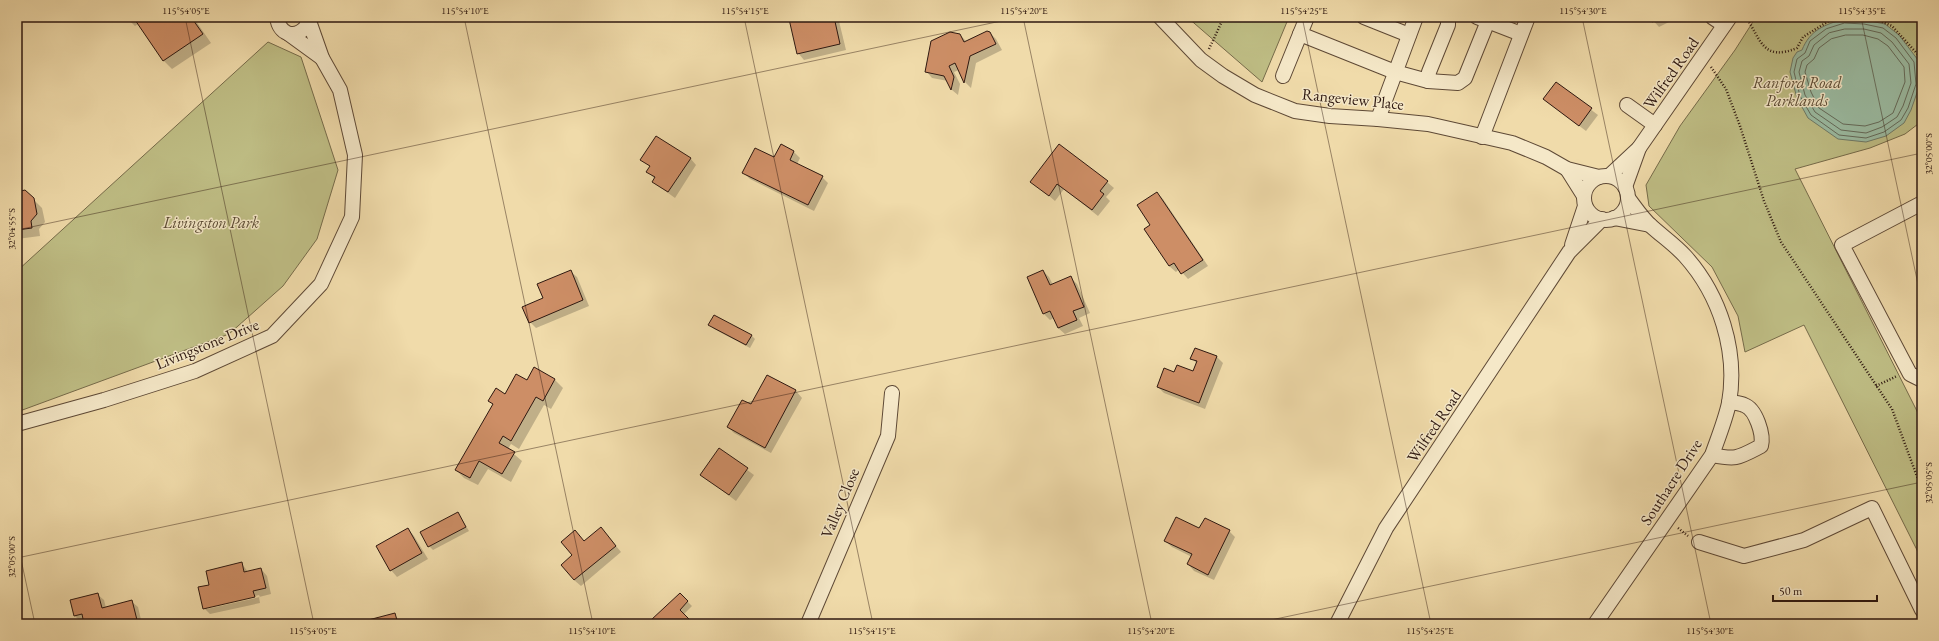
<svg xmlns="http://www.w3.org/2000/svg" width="1939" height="641" viewBox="0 0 1939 641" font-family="'EB Garamond',serif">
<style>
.green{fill:#bfbe85;stroke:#766b4a}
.water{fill:#9bbca3;stroke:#6f7a68}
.shadow{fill:#0003;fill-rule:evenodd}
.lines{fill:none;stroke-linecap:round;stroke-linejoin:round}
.shore{stroke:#646a5a;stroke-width:1}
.building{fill:#cd8e66;stroke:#2e1810}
.minor-casing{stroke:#5e4936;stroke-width:16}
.path{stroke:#2e1810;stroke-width:2.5;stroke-dasharray:1 2;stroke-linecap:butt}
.minor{stroke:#f5e8c8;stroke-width:14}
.ticks{fill:none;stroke:#2e1810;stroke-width:1;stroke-opacity:0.45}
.labels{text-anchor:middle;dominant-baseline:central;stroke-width:3;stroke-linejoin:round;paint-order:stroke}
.street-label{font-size:16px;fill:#2e1810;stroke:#f5e8c8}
.park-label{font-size:16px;font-style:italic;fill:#5a4a33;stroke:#f5e8c8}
.neatline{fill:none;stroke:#2e1810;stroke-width:1.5}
.ticks-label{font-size:10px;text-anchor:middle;fill:#2e1810}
</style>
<rect width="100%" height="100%" fill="#f0dbaa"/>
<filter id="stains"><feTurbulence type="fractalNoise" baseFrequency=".005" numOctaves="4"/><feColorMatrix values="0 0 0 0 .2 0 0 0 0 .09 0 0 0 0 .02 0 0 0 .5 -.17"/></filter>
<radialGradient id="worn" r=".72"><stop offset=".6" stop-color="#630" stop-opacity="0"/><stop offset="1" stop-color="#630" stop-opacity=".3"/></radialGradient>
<g class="green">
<polygon points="1187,17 1289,17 1262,82"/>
<polygon points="1756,17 1922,17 1922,121 1905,134 1870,148 1795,169 1922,421 1922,560 1804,325 1745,352 1738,316 1712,267 1649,206 1646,185 1680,126 1735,50"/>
<polygon points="268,42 301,57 338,170 317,239 283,286 229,334 17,412 17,271"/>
</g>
<path class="water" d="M1844 19 1865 20 1885 24 1899 35 1918 60 1920 84 1911 110 1904 123 1886 136 1866 142 1838 139 1808 118 1797 98 1790 72 1793 58 1797 52 1802 50C1810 30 1824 25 1844 19Z"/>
<g class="shadow">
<polygon points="126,17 193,17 211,43 172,69 164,61 138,24 135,26"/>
<polygon points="802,17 838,17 846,50 804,60 798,53"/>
<polygon points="1650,17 1676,17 1677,18 1659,27"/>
<polygon points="990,33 996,39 1002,50 976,63 971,88 965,82 959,70 954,72 960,84 958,95 952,90 948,81 932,78 926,71 960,35 967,42"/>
<polygon points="1556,83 1598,115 1586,131 1544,99"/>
<polygon points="781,145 794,152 800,158 797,164 822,177 828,183 814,211 750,179 744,173 775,158"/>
<polygon points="690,158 696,165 675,198 653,182 655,179 648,172 650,167 642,160"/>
<polygon points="1032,181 1107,182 1114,188 1106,197 1110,201 1098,216 1064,189 1055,201"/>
<polygon points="17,193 33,199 42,208 45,222 39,229 40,236 17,239"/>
<polygon points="1157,193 1163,199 1208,266 1188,279 1179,269 1176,272 1169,266 1151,225"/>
<polygon points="570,271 577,277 589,306 536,328 530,322 544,299"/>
<polygon points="1043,271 1049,277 1053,285 1071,278 1077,284 1090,313 1079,318 1083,326 1065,334 1058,328 1054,318 1050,320 1044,314 1028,278"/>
<polygon points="710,325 751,335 755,339 750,348 714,329"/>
<polygon points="1195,349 1217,357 1223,363 1205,409 1164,393 1158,387 1175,374 1194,373 1197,364 1192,358"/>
<polygon points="535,369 555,380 563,388 551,409 544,405 519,449 511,444 508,449 522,461 511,482 488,469 478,485 464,478 456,470 493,404 490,401 506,395 528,381"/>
<polygon points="767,376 796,391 802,398 771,453 734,433 728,427 751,406"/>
<polygon points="720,450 754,475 736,501 702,475"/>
<polygon points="458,513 469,531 433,550 429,546"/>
<polygon points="408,529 414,536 428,559 397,577 391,570 377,547"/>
<polygon points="1200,530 1229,531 1235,537 1214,580 1194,571 1188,564 1192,557 1172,547 1165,541"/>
<polygon points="607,535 621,552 581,586 574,580 574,555 585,542"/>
<path d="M242 564 248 572 261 569 267 576 271 594 259 597 260 603 210 614 204 608 210 586ZM259 595 260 597 207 609V607Z"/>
<polygon points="97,594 104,600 106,608 131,601 138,607 142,624 85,624 84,621 81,622 75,616"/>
<polygon points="680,594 692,606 683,615 692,624 656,624"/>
<polygon points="394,614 402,624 357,624"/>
</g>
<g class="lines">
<g class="shore">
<polygon points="1845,23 1864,24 1883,28 1896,38 1914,62 1916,84 1908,108 1901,120 1884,132 1866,138 1839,135 1811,115 1800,96 1794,72 1797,59 1805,53 1810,41 1826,29"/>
<polygon points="1845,29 1864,29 1881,33 1892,42 1909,64 1911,83 1903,106 1897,117 1882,127 1866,133 1841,130 1815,112 1805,95 1799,72 1802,61 1809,56 1814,45 1829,33"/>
<polygon points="1846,35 1863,35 1878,39 1888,46 1904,67 1905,82 1893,113 1879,122 1865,126 1843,124 1819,108 1811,92 1805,72 1807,65 1814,59 1819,48 1831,39"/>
</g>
</g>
<g class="building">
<polygon points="133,17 191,17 203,34 163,61"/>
<polygon points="797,17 834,17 840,44 797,54 789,19"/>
<polygon points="1649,17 1661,17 1652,22"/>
<polygon points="987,31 990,32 996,44 970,56 964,83 955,63 949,66 954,77 951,90 944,76 925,72 931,41 950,32 960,34 964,42"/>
<polygon points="1556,82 1592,108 1579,126 1543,99"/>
<polygon points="656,136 691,158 668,192 652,182 655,177 646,172 650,166 640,160"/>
<polygon points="781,144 794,151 790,160 823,176 808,205 742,173 755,148 774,157"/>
<polygon points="1059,144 1108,181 1100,191 1104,194 1092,210 1057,184 1049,196 1030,182"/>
<polygon points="25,190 34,198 37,214 31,221 32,228 17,230 17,192"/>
<polygon points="1157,192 1203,260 1181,274 1174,263 1169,266 1144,229 1150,225 1137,205"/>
<polygon points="571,270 583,300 529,323 522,307 543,298 537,284"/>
<polygon points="1043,270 1050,285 1071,276 1084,307 1073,311 1077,320 1058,328 1050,311 1043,314 1027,277"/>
<polygon points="714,315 752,335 746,345 708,325"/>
<polygon points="1195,348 1217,356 1199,403 1157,387 1164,368 1174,372 1177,365 1193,371 1197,361 1190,359"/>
<polygon points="534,367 555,379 543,401 536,397 511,441 503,436 499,443 515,452 502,474 479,461 470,478 455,470 493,404 488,401 496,388 505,394 516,374 527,380"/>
<polygon points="767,375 796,390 765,448 727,427 742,400 751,404"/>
<polygon points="719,448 748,468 729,495 700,475"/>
<polygon points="458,512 466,527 428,547 420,532"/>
<polygon points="1176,517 1199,528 1205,518 1230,530 1208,575 1187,564 1192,554 1164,541"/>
<polygon points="601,527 616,546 574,580 561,565 572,555 561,542 575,530 584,541"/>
<polygon points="408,528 422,553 390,571 376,546"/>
<polygon points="242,562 244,572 261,568 266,588 253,591 255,597 203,609 198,587 209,585 206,571"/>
<polygon points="98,593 102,608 132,600 138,624 84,624 82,614 74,616 70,600"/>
<polygon points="680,593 688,601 680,610 689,619 684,624 655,624 651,620"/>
<polygon points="395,613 398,624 353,624"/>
</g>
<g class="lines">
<defs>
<g id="minor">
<path d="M277 17C279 34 294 40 306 27L309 17"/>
<polyline points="1160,17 1201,60 1223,76 1255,95 1295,111 1330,116 1378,119 1428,124 1512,143 1546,157 1567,169 1599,177"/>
<polyline points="1364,17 1409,35"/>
<polyline points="1477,17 1521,34"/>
<polyline points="1712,17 1724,25"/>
<polyline points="289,34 322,58"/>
<polyline points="1300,34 1395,72 1428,81 1458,83 1465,78 1488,21"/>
<polyline points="1283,76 1307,17"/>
<polyline points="1428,81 1429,72 1448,25 1448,17"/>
<polyline points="1627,105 1655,125"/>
<polyline points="1378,119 1416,17"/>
<polyline points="1482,137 1528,17"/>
<polyline points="1567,169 1584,196"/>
<polyline points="1609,176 1639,148 1730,17"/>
<circle cx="1606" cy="198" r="22"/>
<polyline points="1625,187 1639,148"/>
<polyline points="1922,203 1842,245 1910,374 1922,380"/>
<polyline points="1614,218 1650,225"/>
<polyline points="1572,245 1585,206"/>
<polyline points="17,424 104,400 195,371 272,336 321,284 352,217 355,155 340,90 322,58 309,21"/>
<path d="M1712 455C1737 460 1738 458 1761 446 1764 435 1756 409 1744 405 1740 403 1734 403 1729 402"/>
<polyline points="1699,542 1744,556 1804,540 1872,508 1922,610"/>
<polyline points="808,624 888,436 892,393"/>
<polyline points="1337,624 1386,528 1569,252 1602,219"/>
<path d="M1595 624 1712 455C1718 438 1725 421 1729 403 1738 351 1720 295 1685 256 1675 245 1662 236 1651 226 1642 218 1635 207 1628 198"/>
</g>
</defs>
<use href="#minor" class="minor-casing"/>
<g class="path">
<path d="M1746 17C1761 40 1763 62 1797 48L1803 37 1832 19 1839 17"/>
<polyline points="1871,17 1892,26 1922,59"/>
<polyline points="1209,49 1224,17"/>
<polyline points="1711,67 1726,89 1740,126 1764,201 1781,242 1892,409 1922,490"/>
<polyline points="1876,386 1897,376"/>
<polyline points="1659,506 1664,495 1670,489"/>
<polyline points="1678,528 1688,536"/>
</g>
<use href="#minor" class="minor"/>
</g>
<path class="ticks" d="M185 17 314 624M464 17 593 624M744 17 873 624M1023 17 1152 624M1302 17 1431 624M1582 17 1711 624M1861 17 1922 303M17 230 1020 17M17 541 35 624M17 558 1922 153M1252 624 1922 482"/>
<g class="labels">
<g class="street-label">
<text transform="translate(1671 73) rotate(-55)">Wilfred Road</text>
<text transform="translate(1353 99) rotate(6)">Rangeview Place</text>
<text transform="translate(207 344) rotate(-22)">Livingstone Drive</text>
<text transform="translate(1434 426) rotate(-56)">Wilfred Road</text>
<text transform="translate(1671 482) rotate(-57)">Southacre Drive</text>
<text transform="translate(840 503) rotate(-67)">Valley Close</text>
</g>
<g class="park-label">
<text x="1797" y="82">Ranford Road<tspan x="1797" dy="18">Parklands</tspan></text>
<text x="211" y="222">Livingston Park</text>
</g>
</g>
<rect width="1939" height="641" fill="none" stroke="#f0dbaa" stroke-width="44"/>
<path d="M1773 595v6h104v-6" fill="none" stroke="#2e1810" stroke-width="2"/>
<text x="1779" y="595" font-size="12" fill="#2e1810" stroke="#f5e8c8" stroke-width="3" paint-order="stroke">50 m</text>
<rect x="22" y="22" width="1895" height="597" class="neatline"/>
<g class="ticks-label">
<text x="186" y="14">115°54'05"E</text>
<text x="465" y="14">115°54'10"E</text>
<text x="745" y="14">115°54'15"E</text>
<text x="1024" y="14">115°54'20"E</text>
<text x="1304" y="14">115°54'25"E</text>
<text x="1583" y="14">115°54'30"E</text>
<text x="1862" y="14">115°54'35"E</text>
<text transform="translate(1928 154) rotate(-90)" y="4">32°05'00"S</text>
<text transform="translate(11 229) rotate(-90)" y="4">32°04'55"S</text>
<text transform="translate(1928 483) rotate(-90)" y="4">32°05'05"S</text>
<text transform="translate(11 557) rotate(-90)" y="4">32°05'00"S</text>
<text x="313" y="634">115°54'05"E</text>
<text x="592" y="634">115°54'10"E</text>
<text x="872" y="634">115°54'15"E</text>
<text x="1151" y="634">115°54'20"E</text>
<text x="1430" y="634">115°54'25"E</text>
<text x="1710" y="634">115°54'30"E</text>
</g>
<rect width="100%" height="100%" filter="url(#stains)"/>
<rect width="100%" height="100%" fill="url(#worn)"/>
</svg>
